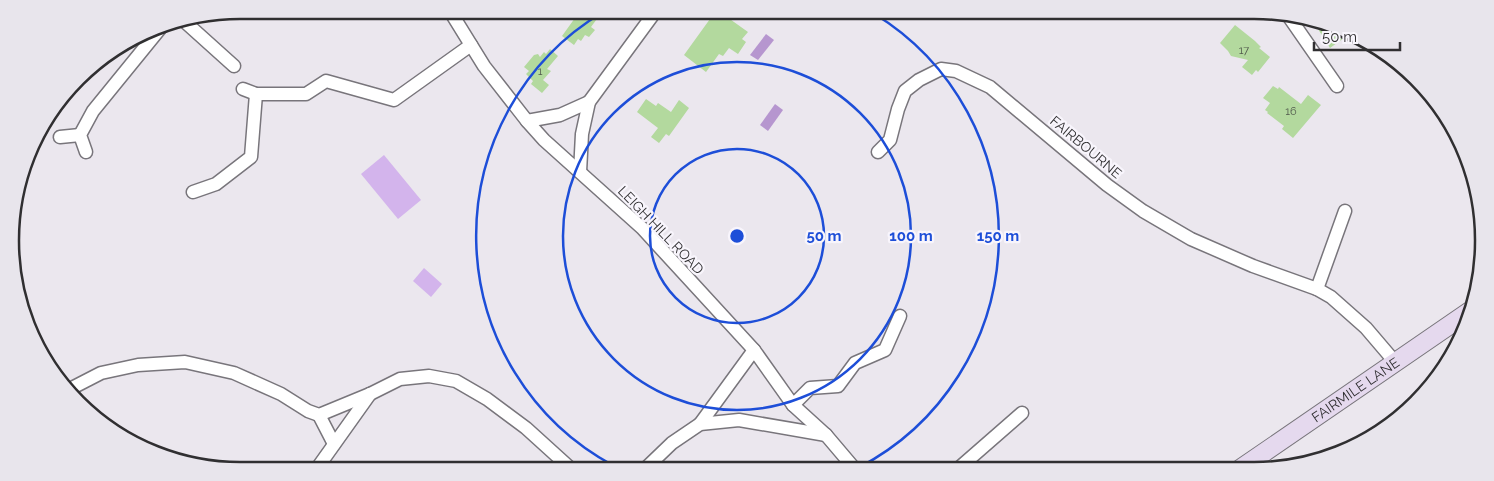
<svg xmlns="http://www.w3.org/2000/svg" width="1494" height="481" viewBox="0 0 1494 481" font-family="Raleway,sans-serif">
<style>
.green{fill:#d3b4ec}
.water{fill:#b696cf}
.building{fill:#b3d99e}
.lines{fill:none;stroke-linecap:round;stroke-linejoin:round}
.street-casing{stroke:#78757b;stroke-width:15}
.secondary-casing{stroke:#78757b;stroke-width:20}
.street{stroke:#fff;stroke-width:12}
.secondary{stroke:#e5d9ee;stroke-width:18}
.ring{fill:none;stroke:#1d4ed8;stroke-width:2.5}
.labels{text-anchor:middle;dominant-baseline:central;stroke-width:4.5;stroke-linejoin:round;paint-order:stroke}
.number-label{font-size:11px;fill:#515a4c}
.street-label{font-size:14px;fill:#302f31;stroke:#f8f5fc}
.rim{fill:none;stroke:#302f31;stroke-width:2.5}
.centre{fill:#1d4ed8;stroke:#f8f5fc;stroke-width:2.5}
.ring-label{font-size:15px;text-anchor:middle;font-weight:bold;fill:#1d4ed8;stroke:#f8f5fc;stroke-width:4.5;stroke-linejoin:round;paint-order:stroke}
</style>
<rect width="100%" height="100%" fill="#ebe7ee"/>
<g class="green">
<polygon points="384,155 421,200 398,219 361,174"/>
<polygon points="424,268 442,284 431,297 413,281"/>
</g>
<g class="water">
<polygon points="766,34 774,40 758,60 750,55"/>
<polygon points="775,104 783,110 768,131 760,125"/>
</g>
<g class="building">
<polygon points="580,11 602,12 591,27 595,30 589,37 585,35 581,41 578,39 574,45 562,36"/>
<polygon points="715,12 720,12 748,32 742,39 746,42 738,54 729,48 723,56 719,54 706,72 684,55"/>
<polygon points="1235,25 1255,41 1261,47 1259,48 1270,57 1258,72 1256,70 1252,75 1242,67 1248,60 1231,56 1228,51 1220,43"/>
<polygon points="1324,25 1333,29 1348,35 1330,48 1318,29"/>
<polygon points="550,49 558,56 547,69 551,71 543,80 549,85 542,93 531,84 533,81 526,74 529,71 524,67 534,55 538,54 540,57 544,52 546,54"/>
<polygon points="1273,86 1278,89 1279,87 1301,104 1308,95 1321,105 1293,138 1282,129 1284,126 1267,113 1268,112 1265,110 1270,103 1263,98"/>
<polygon points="646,99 656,106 658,103 671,112 679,100 689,108 669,136 666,134 659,143 651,137 658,128 637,112"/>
</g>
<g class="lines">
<defs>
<g id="street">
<polyline points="450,11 484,66 527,121 544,140 642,228 754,350 793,405 826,435 854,468"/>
<polyline points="1287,14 1337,86"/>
<polyline points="184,21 234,66"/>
<polyline points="243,89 256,94 306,94 326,81 394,100 471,45"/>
<polyline points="527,121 560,115 589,102"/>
<polyline points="60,137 80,135"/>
<polyline points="86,152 80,135 93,111 163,25"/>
<polyline points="878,152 890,140 898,109 905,91 919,80 941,69 956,71 990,87 1107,185 1143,211 1191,239 1253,266 1317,289 1331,297 1366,328 1395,362"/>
<polyline points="580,172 582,134 589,102 655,12"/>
<polyline points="193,192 216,184 251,157 256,94"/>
<polyline points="1317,289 1345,211"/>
<polyline points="68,390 101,373 138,365 185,362 234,373 281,394 308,411 319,415 370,394 400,379 429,376 456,381 487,399 526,428 569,467"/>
<polyline points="793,405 810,388 838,386 855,363 885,350 900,316"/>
<polyline points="319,415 334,444"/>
<polyline points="700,424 754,350"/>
<polyline points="318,467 370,394"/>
<polyline points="646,468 672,443 700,424 739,420 826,435"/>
<polyline points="959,468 1022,413"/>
</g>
<g id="secondary">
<path id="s1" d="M1240 469 1470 311"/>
</g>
</defs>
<use href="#street" class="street-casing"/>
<use href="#secondary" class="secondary-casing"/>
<use href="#street" class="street"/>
<use href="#secondary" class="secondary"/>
</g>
<g class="ring">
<circle cx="737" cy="236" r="87"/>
<circle cx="737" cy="236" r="174"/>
<path d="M614 466A261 261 0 0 1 603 12M873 13A261 261 0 0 1 858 468"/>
</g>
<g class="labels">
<g class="number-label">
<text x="1244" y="50">17</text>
<text x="540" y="71">1</text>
<text x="1291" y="111">16</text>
</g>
<g class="street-label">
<text transform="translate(1086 147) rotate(40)">FAIRBOURNE</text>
<text transform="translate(661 230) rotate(46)">LEIGH HILL ROAD</text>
<text stroke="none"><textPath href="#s1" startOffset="140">FAIRMILE LANE</textPath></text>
</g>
</g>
<path d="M0 0H1494V481H0ZM240 19H1254A221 221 0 0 1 1475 240V241A221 221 0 0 1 1254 462H240A221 221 0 0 1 19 241V240A221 221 0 0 1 240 19Z" fill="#e8e5ec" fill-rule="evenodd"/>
<path class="rim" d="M240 19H1254A221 221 0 0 1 1475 240V241A221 221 0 0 1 1254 462H240A221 221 0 0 1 19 241V240A221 221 0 0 1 240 19Z"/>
<circle cx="737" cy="236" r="8" class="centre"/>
<g class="ring-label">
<text x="824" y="241">50 m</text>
<text x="911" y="241">100 m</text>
<text x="998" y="241">150 m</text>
</g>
<path d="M1314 42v8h86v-8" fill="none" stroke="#302f31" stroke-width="2.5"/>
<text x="1322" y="42" font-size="15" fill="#302f31" stroke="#f8f5fc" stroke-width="4" paint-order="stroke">50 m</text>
</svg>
